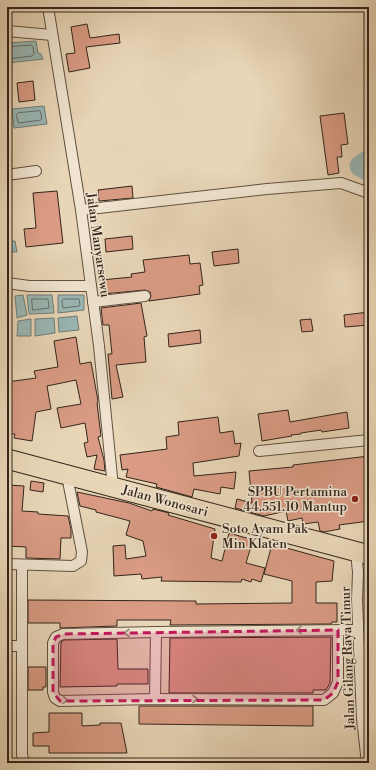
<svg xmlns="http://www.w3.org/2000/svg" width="376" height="770" viewBox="0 0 376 770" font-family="'Libre Bodoni',serif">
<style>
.water{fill:#99b7b5;stroke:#707d77}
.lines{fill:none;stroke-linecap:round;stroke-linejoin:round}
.shore{stroke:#666e68;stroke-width:1}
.river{stroke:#99b7b5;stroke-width:21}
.building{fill:#d99b84;stroke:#33251a}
.street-casing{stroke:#605141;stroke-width:12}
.highway-casing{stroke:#33251a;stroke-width:21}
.street{stroke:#f0e4d0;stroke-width:10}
.highway{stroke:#e8d6b7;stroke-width:19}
.oneway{stroke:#928475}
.marked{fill:#c2185b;fill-opacity:0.2;stroke:#c2185b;stroke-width:3;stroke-dasharray:8 5;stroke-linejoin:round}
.poi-dot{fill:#8f2418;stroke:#f0e4d0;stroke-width:1.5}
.labels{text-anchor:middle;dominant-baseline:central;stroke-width:3;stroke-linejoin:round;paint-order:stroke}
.street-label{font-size:13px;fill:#33251a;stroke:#f0e4d0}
.poi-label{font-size:13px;fill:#33251a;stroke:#f0e4d0;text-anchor:end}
</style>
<rect width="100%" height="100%" fill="#e8d6b7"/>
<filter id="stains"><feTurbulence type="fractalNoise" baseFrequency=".005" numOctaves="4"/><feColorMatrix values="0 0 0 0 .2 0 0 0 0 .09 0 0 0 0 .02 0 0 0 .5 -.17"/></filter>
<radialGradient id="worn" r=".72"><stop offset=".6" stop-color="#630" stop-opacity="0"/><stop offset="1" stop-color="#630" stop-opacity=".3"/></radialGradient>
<g class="water">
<polygon points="36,41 38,53 41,54 43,59 7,63 7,43"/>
<polygon points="44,106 47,124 14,128 12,109"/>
<polygon points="7,241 15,241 17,252 7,252"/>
<polygon points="23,295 27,315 17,318 15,296"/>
<polygon points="27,295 52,295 54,313 29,314"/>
<polygon points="58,295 84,295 84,310 58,313"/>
<polygon points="77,316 79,330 59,332 58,318"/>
<polygon points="54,318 55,333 35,336 35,319"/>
<polygon points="31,319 31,336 17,336 18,321"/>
</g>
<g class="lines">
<g class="shore">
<polyline points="7,47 31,45 33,47 34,54 32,56 7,59"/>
<polygon points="40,111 42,118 41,120 19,123 18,122 16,115 18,113"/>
<polygon points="32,299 48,299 49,308 33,310"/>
<polygon points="64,299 79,299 80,305 79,306 63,308 62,301"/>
</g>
<polyline class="river" points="369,160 360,166 369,171"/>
</g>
<g class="building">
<polygon points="87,24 90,38 119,34 120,43 86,47 90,68 69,72 66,54 75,53 71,27"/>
<polygon points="33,81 35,100 19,102 17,83"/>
<polygon points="344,113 348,144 341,145 342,157 337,157 339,173 328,175 320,116"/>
<polygon points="132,186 133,198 99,201 98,190"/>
<polygon points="57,191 63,243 26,247 24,229 36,228 33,193"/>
<polygon points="132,236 133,249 106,252 105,239"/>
<polygon points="238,249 239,263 214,266 212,252"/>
<polygon points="189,255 190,264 200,263 203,285 199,286 200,294 149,301 151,296 150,292 145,290 103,294 101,280 132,277 131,274 145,272 143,260"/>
<polygon points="141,303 147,336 144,337 146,362 116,365 123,397 112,399 108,354 112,354 109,325 103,325 101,308"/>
<polygon points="369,312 369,325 345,327 344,315"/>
<polygon points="311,319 313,331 302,332 300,320"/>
<polygon points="200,330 201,343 169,347 168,334"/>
<polygon points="76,337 80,364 91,362 98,401 98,402 97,403 101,436 98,437 104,460 105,471 94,469 97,455 87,457 84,443 88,442 85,423 61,428 57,408 81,404 76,380 47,386 51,409 36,412 32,441 14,438 15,434 7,434 7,382 36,378 34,371 58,367 54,341"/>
<polygon points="288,410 290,422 347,412 349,428 322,432 321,430 301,433 301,434 291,435 292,436 262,441 258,414"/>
<polygon points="218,417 220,433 233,431 235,444 241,443 239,456 193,463 194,476 236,472 234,489 221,487 220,494 194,489 192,497 156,487 157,484 126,477 128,469 122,470 120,455 167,449 166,437 179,435 178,422"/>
<polygon points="369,456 369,521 339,525 340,529 324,532 320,531 318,522 303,524 302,518 288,521 286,511 264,516 235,508 237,499 252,503 249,471 293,467 293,465"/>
<polygon points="31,481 44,483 43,492 30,490"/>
<polygon points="7,485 24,486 22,511 38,512 38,514 68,516 71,529 71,538 61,538 60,559 26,558 26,547 7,546"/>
<polygon points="77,492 129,503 152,511 153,509 169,513 168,515 215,529 211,558 222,561 229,533 253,540 246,563 265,568 261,582 252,579 251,582 242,579 241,582 161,581 162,577 142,579 141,574 114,576 113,546 125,545 126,559 146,556 143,541 126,535 130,521 96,512 96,510 80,506"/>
<polygon points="272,544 334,561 332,581 316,582 316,603 337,603 337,622 332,622 331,624 170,625 171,620 117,620 117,626 60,628 60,623 28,623 28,600 196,601 196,604 292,603 292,581 264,574"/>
<polygon points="331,637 330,683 326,690 313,690 313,693 169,693 170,638"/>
<polygon points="117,639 118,669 148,669 148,684 117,684 117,686 60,687 61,642 64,640"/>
<polygon points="28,667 46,667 46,687 43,687 43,690 28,690"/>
<polygon points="139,706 313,706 313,726 139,724"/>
<polygon points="49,713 82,713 82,726 100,725 100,723 121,723 127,753 49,753 49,746 33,746 33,733 49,732"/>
</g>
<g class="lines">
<defs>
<g id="street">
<polyline points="48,7 81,210 99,346 113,487"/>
<polyline points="7,31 52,35"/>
<polyline points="7,175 36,171"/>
<polyline points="81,210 267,189 341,183 369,193"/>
<polyline points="7,283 29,286 91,286"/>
<polyline points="93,302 145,296"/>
<polyline points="259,451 369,440"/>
<polyline points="356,552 358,572 357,600 362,719 367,763"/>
<polyline points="7,564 73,566 81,561 82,552 69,486 67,475"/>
<polyline points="22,565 22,755 24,763"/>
<polyline points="338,630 338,682 333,693 324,700 155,699 60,701 55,698 53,692 53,643 56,637 63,634 156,632 347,630 358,630"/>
<polyline points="7,646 22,646"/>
<polyline points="155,699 156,632"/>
</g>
<polyline id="highway" points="7,459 369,555"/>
</defs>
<use href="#street" class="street-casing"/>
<use href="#highway" class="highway-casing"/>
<use href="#street" class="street"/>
<use href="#highway" class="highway"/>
</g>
<defs><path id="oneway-chevron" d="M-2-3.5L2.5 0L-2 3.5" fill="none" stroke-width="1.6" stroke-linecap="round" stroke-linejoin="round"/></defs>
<g class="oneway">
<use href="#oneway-chevron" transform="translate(299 630) rotate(179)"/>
<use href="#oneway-chevron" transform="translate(127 633) rotate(178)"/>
<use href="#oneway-chevron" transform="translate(195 699)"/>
<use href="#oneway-chevron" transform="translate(65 700) rotate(5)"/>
</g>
<path class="marked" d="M338 630V682L333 693 324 700 60 701 53 692V643L56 637 63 634Z"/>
<g class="poi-dot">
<circle cx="355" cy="499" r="4"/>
<circle cx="214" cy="536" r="4"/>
</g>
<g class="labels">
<g class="street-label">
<text transform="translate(98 245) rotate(82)">Jalan Manyarsewu</text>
<text transform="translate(165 501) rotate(15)">Jalan Wonosari</text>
<text transform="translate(348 658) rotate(-92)">Jalan Gilang Raya Timur</text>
</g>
<g class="poi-label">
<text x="347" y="492">SPBU Pertamina<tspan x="347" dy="15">44.551.10 Mantup</tspan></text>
<text x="222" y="529" text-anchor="start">Soto Ayam Pak<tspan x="222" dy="15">Min Klaten</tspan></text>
</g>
</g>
<rect width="376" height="770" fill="none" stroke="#e8d6b7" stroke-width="24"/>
<rect x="8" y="8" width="360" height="754" fill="none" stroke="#33251a" stroke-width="2"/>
<rect x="12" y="12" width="352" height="746" fill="none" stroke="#33251a"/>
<rect width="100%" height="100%" filter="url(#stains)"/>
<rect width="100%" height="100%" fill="url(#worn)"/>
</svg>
